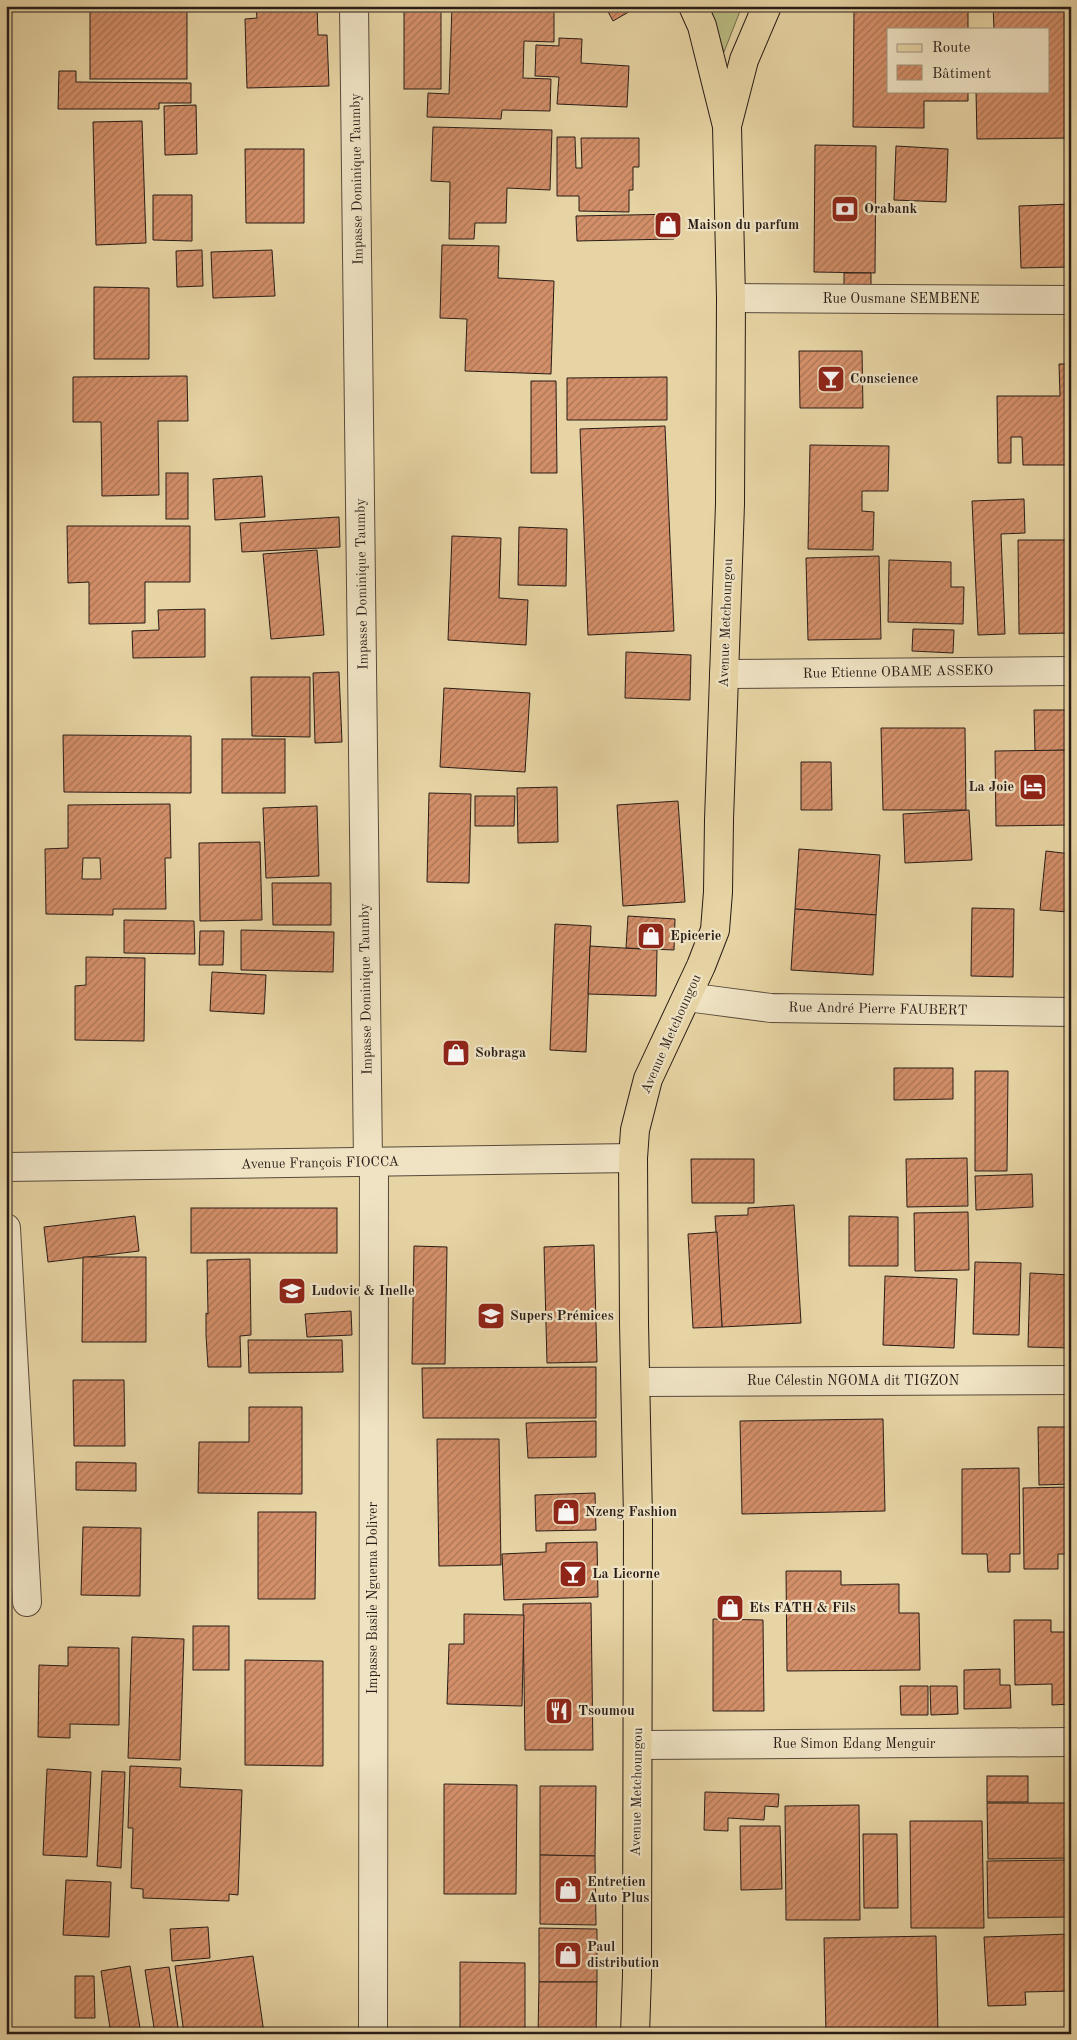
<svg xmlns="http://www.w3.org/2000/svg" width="1077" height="2040" viewBox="0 0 1077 2040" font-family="'Old Standard TT',serif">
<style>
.grass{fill:#babc82;stroke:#716c4c}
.building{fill:url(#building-hatch);stroke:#281c17;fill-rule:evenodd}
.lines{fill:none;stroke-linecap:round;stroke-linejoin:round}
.minor-casing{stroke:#584a3a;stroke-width:30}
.major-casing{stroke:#281c17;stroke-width:30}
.minor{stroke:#efe3c4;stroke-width:28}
.major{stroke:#e7d4a4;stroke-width:28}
.labels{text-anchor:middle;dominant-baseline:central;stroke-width:4.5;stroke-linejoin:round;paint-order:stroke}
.street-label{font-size:14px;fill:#281c17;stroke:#efe3c4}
.poi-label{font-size:14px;font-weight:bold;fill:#281c17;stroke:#efe3c4;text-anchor:start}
</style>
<defs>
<pattern id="building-hatch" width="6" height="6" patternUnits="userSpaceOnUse" patternTransform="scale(1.25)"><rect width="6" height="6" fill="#d38f69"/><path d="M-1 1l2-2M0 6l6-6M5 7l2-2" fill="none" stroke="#ab7455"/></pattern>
</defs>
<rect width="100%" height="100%" fill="#e7d4a4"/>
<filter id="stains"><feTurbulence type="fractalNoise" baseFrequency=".004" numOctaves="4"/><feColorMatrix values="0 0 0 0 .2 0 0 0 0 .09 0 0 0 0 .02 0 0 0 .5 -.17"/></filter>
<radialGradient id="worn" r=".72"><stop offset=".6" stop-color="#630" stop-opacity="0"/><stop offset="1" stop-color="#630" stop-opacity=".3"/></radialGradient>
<polygon class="grass" points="710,6 742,6 724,52"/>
<g class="building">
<rect x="90" y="6" width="97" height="73"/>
<polygon points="256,6 317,6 318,35 327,35 329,86 247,88 245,19 257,18"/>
<rect x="404" y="6" width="37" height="83"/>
<polygon points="452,6 554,6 554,42 524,41 523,78 551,79 550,111 502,110 501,119 427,117 428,93 449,94"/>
<polygon points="605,6 639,6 613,21"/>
<polygon points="993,6 1071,6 1071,138 977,139 976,91 1048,91 1048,29 994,29"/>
<polygon points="854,9 968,11 968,29 888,29 888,91 968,91 968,101 924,101 924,128 853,127"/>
<polygon points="559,38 582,39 581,63 629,66 627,107 557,104 559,77 535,76 536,45 559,46"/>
<polygon points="59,71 76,71 76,82 191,83 191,103 159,103 159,109 58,109"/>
<polygon points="196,105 197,154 165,155 164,106"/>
<polygon points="142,121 146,243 96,245 93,122"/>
<polygon points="433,127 552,130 550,190 507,188 506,223 475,223 474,239 449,239 450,182 431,181"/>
<polygon points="557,137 575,137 576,168 582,168 581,138 639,138 639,167 633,167 633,190 629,190 629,212 579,211 579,196 557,196"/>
<polygon points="815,145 876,146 875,273 814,272"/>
<polygon points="896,146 948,149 946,202 894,200"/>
<polygon points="245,149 304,149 304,223 246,223"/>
<polygon points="153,195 192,195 192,241 153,240"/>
<polygon points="1071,204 1071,267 1021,268 1019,206"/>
<polygon points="679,214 680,234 673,234 674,239 577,241 576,216"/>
<polygon points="442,245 499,246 498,278 554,281 551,374 465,371 467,319 440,318"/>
<polygon points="202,250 203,286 177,287 176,251"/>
<polygon points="272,250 275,296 213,298 211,252"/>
<polygon points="844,273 871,273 871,289 844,288"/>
<polygon points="94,287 149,288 149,359 94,359"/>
<polygon points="799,351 862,351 863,408 800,408"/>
<polygon points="1059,364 1071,364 1071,481 1070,465 1023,465 1022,437 1011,437 1011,463 998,463 997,396 1060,396"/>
<polygon points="187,376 188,421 158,421 159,495 102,496 101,422 73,422 73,377"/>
<polygon points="667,377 667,420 567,420 567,378"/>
<polygon points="531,381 556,381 557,473 531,473"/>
<polygon points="665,426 674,631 588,635 580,429"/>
<polygon points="810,445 889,446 888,491 862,491 862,511 874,512 873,550 808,549"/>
<rect x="166" y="473" width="22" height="46"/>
<polygon points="262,476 265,517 215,520 213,479"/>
<polygon points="1024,499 1025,533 1001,534 1005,634 978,635 972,501"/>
<polygon points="339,517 340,547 242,552 240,523"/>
<polygon points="67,526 190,526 190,582 145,582 145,623 89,624 89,582 68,583"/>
<polygon points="519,527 567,529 566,586 518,585"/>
<polygon points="452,536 501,538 499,598 528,600 526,645 448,640"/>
<polygon points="1018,540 1071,540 1071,633 1019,634"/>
<polygon points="317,550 324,635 271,639 263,554"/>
<polygon points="879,556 881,639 808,640 806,558"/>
<polygon points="889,560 951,562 951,587 964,587 963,624 888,622"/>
<polygon points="205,609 205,657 133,658 132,631 159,630 158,610"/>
<polygon points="913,629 954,630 953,653 912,651"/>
<polygon points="626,652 691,655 690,700 625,698"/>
<polygon points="339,672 342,742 315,743 313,673"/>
<polygon points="251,677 310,677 310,737 252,736"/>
<polygon points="444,688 530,693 525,772 440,767"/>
<polygon points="1034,710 1071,710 1071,750 1035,751"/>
<polygon points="881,728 965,728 966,810 883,810"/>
<polygon points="63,735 191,736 191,793 64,792"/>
<rect x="222" y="739" width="63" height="54"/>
<polygon points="1071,750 1071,825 996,826 995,751"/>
<polygon points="801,762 831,762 832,810 801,810"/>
<polygon points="557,787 558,842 518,843 517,788"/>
<polygon points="429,793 471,794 469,883 427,882"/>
<polygon points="475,796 515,796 514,826 475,826"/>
<polygon points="678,801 685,902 623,906 617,805"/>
<path d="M170 804 171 858H165L166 909H113V915L46 914 45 849 68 848V805ZM83 858H100L101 879H82Z"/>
<polygon points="317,806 319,876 266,878 263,808"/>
<polygon points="969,810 972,860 905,863 903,814"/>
<polygon points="260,842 262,920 200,921 199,843"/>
<polygon points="799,849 880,855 876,915 795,909"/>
<polygon points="1046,851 1071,854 1071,885 1068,912 1040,910"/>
<polygon points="272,883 331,883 331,925 273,925"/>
<polygon points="972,908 1014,909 1013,977 971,976"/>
<polygon points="795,909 876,915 873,975 791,970"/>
<polygon points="628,916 675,919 674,950 626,948"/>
<polygon points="124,920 194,921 195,954 124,953"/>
<polygon points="555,924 591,926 586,1052 550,1050"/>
<polygon points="241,930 334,932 333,972 241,970"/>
<polygon points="200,931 224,931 223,965 199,965"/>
<polygon points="590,946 657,950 656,996 588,994"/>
<polygon points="86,957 145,958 144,1041 75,1040 75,986 86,985"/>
<polygon points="212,972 266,975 264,1014 210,1011"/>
<polygon points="894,1068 953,1068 953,1099 894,1100"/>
<polygon points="975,1071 1008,1071 1007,1171 975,1171"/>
<polygon points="967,1158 968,1206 907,1207 906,1159"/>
<polygon points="691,1159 754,1159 754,1203 692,1203"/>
<polygon points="1032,1174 1033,1207 976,1210 975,1176"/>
<polygon points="794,1205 801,1323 722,1327 715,1216 748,1215 748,1208"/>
<rect x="191" y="1208" width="146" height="45"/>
<polygon points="968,1212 969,1270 915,1271 914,1213"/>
<polygon points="135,1216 139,1251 48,1262 44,1227"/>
<polygon points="849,1216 898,1217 898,1266 849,1266"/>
<polygon points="717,1232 722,1327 693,1328 688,1234"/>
<polygon points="594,1245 597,1362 547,1363 544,1247"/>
<polygon points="414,1246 447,1247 445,1364 412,1364"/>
<polygon points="83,1257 146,1257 146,1342 82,1342"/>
<polygon points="250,1259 251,1335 240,1336 241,1367 208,1367 206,1335 206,1313 208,1314 207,1260"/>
<polygon points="975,1262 1021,1263 1019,1335 973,1334"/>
<polygon points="1030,1273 1071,1275 1071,1348 1028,1347"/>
<polygon points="885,1276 957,1279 954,1348 883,1345"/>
<polygon points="351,1311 352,1335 307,1337 305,1314"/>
<polygon points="248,1340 342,1340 343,1372 249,1373"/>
<polygon points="596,1367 596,1418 423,1418 422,1368"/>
<polygon points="73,1380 124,1380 125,1446 74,1446"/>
<polygon points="249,1407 302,1407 302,1494 198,1493 199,1442 249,1442"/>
<polygon points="883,1419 885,1511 742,1514 740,1421"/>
<polygon points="596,1421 596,1457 528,1458 526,1423"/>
<polygon points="1038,1427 1071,1427 1071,1484 1039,1485"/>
<polygon points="437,1439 499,1439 501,1565 439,1566"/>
<polygon points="76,1462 136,1463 136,1491 76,1490"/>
<polygon points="1019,1468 1020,1554 1010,1554 1010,1572 988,1572 987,1554 962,1554 962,1469"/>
<polygon points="1071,1487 1071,1554 1058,1554 1058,1569 1024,1569 1023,1488"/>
<polygon points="595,1493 596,1530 536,1531 535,1495"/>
<polygon points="258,1512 316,1512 315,1599 258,1599"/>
<polygon points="83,1527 141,1528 140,1596 81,1595"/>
<polygon points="597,1542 598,1597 504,1600 502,1554 546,1552 546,1543"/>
<polygon points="786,1571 841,1571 841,1585 899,1584 899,1613 919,1613 920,1670 787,1671"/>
<polygon points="591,1603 593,1750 525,1750 523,1604"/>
<polygon points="464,1614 524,1615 522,1706 447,1704 449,1644 464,1644"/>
<polygon points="713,1619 763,1620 764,1711 713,1711"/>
<polygon points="1014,1620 1051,1620 1051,1632 1071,1632 1071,1704 1052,1705 1052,1684 1015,1685"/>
<rect x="193" y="1626" width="36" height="44"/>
<polygon points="132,1637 184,1639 180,1760 128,1758"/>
<polygon points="68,1647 119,1648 119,1725 70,1724 70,1738 38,1737 39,1665 68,1666"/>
<polygon points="245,1660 323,1661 323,1766 245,1765"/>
<polygon points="1000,1669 1000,1685 1010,1685 1011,1708 964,1709 964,1670"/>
<polygon points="900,1686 928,1686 928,1715 901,1715"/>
<polygon points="930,1686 957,1686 958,1714 931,1715"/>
<polygon points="130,1766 181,1768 180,1787 242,1790 238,1895 229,1894 229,1901 143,1898 143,1889 131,1888 133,1828 128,1828"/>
<polygon points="47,1769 91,1772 87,1857 43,1855"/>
<polygon points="102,1771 125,1772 121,1868 97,1866"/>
<rect x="987" y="1776" width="41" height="26"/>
<polygon points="444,1784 517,1785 516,1894 444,1894"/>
<polygon points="540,1786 596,1786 595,1856 540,1855"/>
<polygon points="705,1792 779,1794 778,1807 765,1806 764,1820 728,1818 728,1831 704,1830"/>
<polygon points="987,1803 1071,1803 1071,1858 988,1859"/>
<polygon points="859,1805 860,1920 786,1920 785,1806"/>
<polygon points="910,1821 982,1821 984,1928 911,1928"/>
<polygon points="740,1826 780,1826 782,1889 741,1890"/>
<polygon points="863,1834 897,1834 898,1908 864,1908"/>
<polygon points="540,1855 595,1856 596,1925 540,1924"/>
<polygon points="1071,1860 1071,1917 988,1918 987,1861"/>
<polygon points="66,1880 111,1882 109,1937 63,1935"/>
<polygon points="208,1927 210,1958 172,1961 170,1929"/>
<polygon points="539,1928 597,1929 597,1982 539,1982"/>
<polygon points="1070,1934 1071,1991 1025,1992 1026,2005 988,2006 984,1937"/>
<polygon points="936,1936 938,2034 826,2034 824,1938"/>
<polygon points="253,1956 264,2033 184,2034 175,1966"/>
<polygon points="460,1962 525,1963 525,2034 460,2034"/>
<polygon points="130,1966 141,2034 111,2034 101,1971"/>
<polygon points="169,1967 179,2034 155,2034 145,1970"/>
<polygon points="75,1976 94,1976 95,2018 75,2018"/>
<polygon points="539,1982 597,1982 596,2034 538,2034"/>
<polygon points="39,2030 96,2031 96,2034 39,2034"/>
</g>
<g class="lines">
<defs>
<g id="minor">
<polyline points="354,6 368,1162"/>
<polyline points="731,298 1071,300"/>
<polyline points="724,674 1071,671"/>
<polyline points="687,997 771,1008 1071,1012"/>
<polyline points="6,1167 633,1158"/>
<polyline points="6,1228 27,1602"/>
<polyline points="636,1382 1071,1380"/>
<polyline points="638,1745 1071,1742"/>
<polyline points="373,2034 374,1162"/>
</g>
<g id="major">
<polyline points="728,122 744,60 767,6"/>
<polyline points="635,2034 637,1975 638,1518 634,1323 633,1158 635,1130 648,1079 701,966 715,930 718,892 719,820 730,504 731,298 727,126 702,26 693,6"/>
</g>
</defs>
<use href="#minor" class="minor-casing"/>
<use href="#major" class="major-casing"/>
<use href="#minor" class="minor"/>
<use href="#major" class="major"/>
</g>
<defs>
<symbol id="bank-square" viewBox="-11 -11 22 22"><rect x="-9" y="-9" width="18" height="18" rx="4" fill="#8f2418" stroke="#efe3c4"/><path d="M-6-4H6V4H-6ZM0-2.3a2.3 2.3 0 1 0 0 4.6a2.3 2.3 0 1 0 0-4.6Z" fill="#fff"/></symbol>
<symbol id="shop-square" viewBox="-11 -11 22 22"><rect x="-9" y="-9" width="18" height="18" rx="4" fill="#8f2418" stroke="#efe3c4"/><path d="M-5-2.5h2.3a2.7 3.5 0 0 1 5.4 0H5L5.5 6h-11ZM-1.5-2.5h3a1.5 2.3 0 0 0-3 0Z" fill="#fff"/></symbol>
<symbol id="bar-square" viewBox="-11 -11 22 22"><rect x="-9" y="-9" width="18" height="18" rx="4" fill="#8f2418" stroke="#efe3c4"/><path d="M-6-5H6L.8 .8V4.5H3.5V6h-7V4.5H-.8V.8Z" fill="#fff"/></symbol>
<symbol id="hotel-square" viewBox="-11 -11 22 22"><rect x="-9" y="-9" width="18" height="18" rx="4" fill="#8f2418" stroke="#efe3c4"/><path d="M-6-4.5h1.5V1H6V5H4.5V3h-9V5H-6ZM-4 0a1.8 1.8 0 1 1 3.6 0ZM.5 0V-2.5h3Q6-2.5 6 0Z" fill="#fff"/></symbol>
<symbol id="school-square" viewBox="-11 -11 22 22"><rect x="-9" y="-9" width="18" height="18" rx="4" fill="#8f2418" stroke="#efe3c4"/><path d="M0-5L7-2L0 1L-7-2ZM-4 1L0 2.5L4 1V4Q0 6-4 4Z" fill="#fff"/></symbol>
<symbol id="restaurant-square" viewBox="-11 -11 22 22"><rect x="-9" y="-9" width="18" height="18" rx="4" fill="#8f2418" stroke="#efe3c4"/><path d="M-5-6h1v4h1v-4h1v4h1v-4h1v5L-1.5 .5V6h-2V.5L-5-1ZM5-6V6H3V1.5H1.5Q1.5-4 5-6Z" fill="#fff"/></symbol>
</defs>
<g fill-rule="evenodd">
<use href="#bank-square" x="829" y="193" width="32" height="32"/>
<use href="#shop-square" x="652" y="209" width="32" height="32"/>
<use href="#bar-square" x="815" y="363" width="32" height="32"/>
<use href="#hotel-square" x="1017" y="771" width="32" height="32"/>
<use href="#shop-square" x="635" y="920" width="32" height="32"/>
<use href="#shop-square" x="440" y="1037" width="32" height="32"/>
<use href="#school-square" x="276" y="1275" width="32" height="32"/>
<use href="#school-square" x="475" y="1300" width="32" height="32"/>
<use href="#shop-square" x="550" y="1496" width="32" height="32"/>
<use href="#bar-square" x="557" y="1558" width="32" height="32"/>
<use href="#shop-square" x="714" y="1592" width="32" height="32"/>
<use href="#restaurant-square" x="543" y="1695" width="32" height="32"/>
<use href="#shop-square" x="552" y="1874" width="32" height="32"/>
<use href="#shop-square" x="552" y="1939" width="32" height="32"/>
</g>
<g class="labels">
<g class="street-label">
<text transform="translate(357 179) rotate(-91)">Impasse Dominique Taumby</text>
<text x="901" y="299">Rue Ousmane SEMBENE</text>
<text transform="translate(362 584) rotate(-91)">Impasse Dominique Taumby</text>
<text transform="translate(726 623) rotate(-88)">Avenue Metchoungou</text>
<text transform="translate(898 672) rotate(-1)">Rue Etienne OBAME ASSEKO</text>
<text transform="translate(366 989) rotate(-91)">Impasse Dominique Taumby</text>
<text transform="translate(878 1009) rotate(1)">Rue André Pierre FAUBERT</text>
<text transform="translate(671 1034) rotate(-66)">Avenue Metchoungou</text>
<text transform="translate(320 1163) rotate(-1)">Avenue François FIOCCA</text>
<text x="853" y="1381">Rue Célestin NGOMA dit TIGZON</text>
<text transform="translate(373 1598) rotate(-90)">Impasse Basile Nguema Doliver</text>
<text x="854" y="1744">Rue Simon Edang Menguir</text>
<text transform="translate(637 1792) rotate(-89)">Avenue Metchoungou</text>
</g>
<g class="poi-label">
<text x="864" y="209">Orabank</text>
<text x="687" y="225">Maison du parfum</text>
<text x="850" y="379">Conscience</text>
<text x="1014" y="787" text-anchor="end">La Joie</text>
<text x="670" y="936">Epicerie</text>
<text x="475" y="1053">Sobraga</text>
<text x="311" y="1291">Ludovic &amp; Inelle</text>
<text x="510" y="1316">Supers Prémices</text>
<text x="585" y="1512">Nzeng Fashion</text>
<text x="592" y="1574">La Licorne</text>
<text x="749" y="1608">Ets FATH &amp; Fils</text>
<text x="578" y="1711">Tsoumou</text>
<text x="587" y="1882">Entretien<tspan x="587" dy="16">Auto Plus</tspan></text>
<text x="587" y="1947">Paul<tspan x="587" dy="16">distribution</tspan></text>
</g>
</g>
<rect width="1077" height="2040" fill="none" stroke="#e7d4a4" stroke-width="25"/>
<rect x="8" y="8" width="1062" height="2025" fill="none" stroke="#281c17" stroke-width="2.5"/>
<rect x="12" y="12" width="1052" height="2015" fill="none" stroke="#281c17"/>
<rect x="887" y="28" width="162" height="65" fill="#efe3c4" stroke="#9f937f"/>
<rect x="897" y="44" width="25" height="8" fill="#e7d4a4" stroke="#9f937f"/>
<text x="932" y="52" font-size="15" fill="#281c17">Route</text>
<rect x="897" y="65" width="25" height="15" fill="url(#building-hatch)" stroke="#9f937f"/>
<text x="932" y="78" font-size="15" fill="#281c17">Bâtiment</text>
<rect width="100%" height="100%" filter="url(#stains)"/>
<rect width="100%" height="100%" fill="url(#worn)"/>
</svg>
